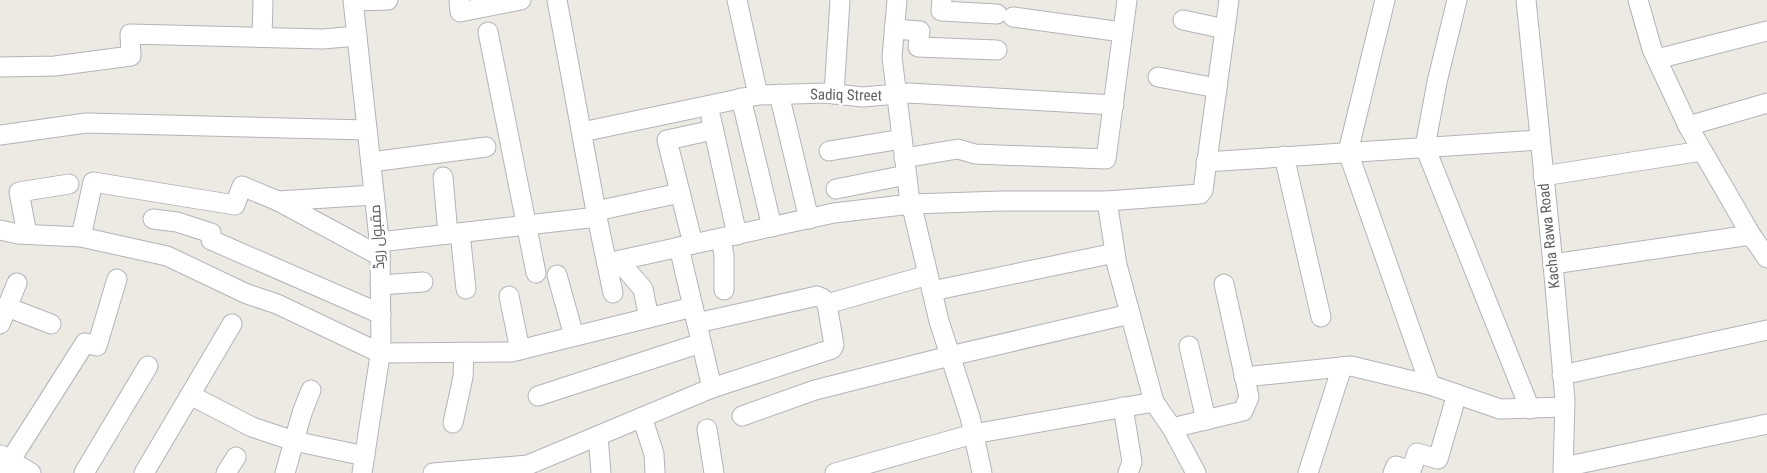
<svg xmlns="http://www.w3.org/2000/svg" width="1767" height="473" viewBox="0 0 1767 473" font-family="'Roboto Condensed',Cairo,sans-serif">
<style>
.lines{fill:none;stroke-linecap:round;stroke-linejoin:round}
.minor-casing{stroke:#b1b4b8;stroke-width:21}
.minor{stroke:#fff;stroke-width:19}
.labels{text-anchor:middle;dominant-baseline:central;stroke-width:5;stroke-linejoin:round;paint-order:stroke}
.street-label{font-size:15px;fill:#5c6063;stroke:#fff}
</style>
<rect width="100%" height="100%" fill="#edeae4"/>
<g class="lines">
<defs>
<g id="minor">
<polyline points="353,0 380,248 381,349 362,473"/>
<polyline points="459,0 460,12 521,0"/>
<polyline points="557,0 597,217 613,293"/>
<polyline points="737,0 758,95"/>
<polyline points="897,0 892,57 909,194 939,321 970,417 982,473"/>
<polyline points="942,0 941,11 997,14"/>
<polyline points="1385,0 1348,152 1430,385"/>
<polyline points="1457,0 1437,82 1425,147 1530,409"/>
<polyline points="1526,0 1553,264 1565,400 1563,473"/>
<polyline points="1638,0 1652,49 1688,126 1751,235 1767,258"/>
<polyline points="354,1 388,0"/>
<polyline points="1013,17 1122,32"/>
<polyline points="1183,20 1225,29"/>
<polyline points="894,29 920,31 918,47 997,50"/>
<polyline points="488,32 536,273"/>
<polyline points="262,37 263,0"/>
<polyline points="1657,59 1767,31"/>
<polyline points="0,67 55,66 131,56 130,34 323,39 357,36"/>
<polyline points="1158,77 1217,88"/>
<polyline points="779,94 809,219"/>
<polyline points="834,94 840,0"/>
<polyline points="741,98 772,227"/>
<polyline points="711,118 737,235"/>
<polyline points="1688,126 1767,103"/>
<polyline points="582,132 758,95 826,93 863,97 909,93 1114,105"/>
<polyline points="0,135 86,123 367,130"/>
<polyline points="829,151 902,139"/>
<polyline points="1284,156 1321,317"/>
<polyline points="904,158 958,149 975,154 1106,159 1127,0"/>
<polyline points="371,162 486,147"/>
<polyline points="1206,162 1539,140"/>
<polyline points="1543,176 1702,151"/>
<polyline points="443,177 448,234"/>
<polyline points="836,189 906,175"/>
<polyline points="278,201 380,256"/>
<polyline points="1107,201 1117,265 1154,402 1172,428 1196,473"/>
<polyline points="596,211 680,193"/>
<polyline points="153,219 177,222 211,233 211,240 381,314"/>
<polyline points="0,230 18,234 81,237 93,182 235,205 242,186 278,201 374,195"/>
<polyline points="460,233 466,289"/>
<polyline points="27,234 19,192 69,184"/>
<polyline points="81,237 167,256 247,294 277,304 380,353 511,352 693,307"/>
<polyline points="721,238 724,256 724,290"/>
<polyline points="379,242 597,217"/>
<polyline points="693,244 667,140 713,130"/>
<polyline points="619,261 643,289 649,318"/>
<polyline points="607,263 834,213 911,204 1002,201 1107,201 1200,194 1203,190 1229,0"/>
<polyline points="1553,264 1751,235"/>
<polyline points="557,275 574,336"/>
<polyline points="380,285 423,282"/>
<polyline points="932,291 1115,253"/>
<polyline points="509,296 520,350"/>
<polyline points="7,307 51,324"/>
<polyline points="697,323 817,296 822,298 827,304"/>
<polyline points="0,324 17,283"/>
<polyline points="1189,346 1206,420"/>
<polyline points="1562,375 1767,330"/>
<polyline points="1244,377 1351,366 1430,385 1500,409 1564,407"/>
<polyline points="712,388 832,349 834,345 827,304 928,275"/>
<polyline points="190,395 252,427 294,441 365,456"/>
<polyline points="538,396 701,343"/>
<polyline points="1123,407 1132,462 1128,473"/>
<polyline points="742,416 815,390 950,356 1130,314"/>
<polyline points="642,417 654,454 655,473"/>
<polyline points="453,423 463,377 464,352"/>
<polyline points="1172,428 1243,411 1249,397 1224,284"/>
<polyline points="707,429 714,473"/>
<polyline points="598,436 601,473"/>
<polyline points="1,455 31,473"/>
<polyline points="1564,467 1767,424"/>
<polyline points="7,473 10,461 85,343 97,346 117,279"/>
<polyline points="84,473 148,366"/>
<polyline points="144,473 232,324"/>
<polyline points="226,473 236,457"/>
<polyline points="285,473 302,413 311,390"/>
<polyline points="433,473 528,465 712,388 679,247"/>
<polyline points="835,473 973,434 1154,402"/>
<polyline points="1308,473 1342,367"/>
<polyline points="1393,473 1396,466 1411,471 1417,453 1438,459 1457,394"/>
</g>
</defs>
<use href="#minor" class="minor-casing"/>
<use href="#minor" class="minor"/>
</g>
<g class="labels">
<g class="street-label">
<text transform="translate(846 95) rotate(1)">Sadiq Street</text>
<text transform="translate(1549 236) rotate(-96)">Kacha Rawa Road</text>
<text transform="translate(377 237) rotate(-94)">مقبول روڈ</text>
</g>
</g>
</svg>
